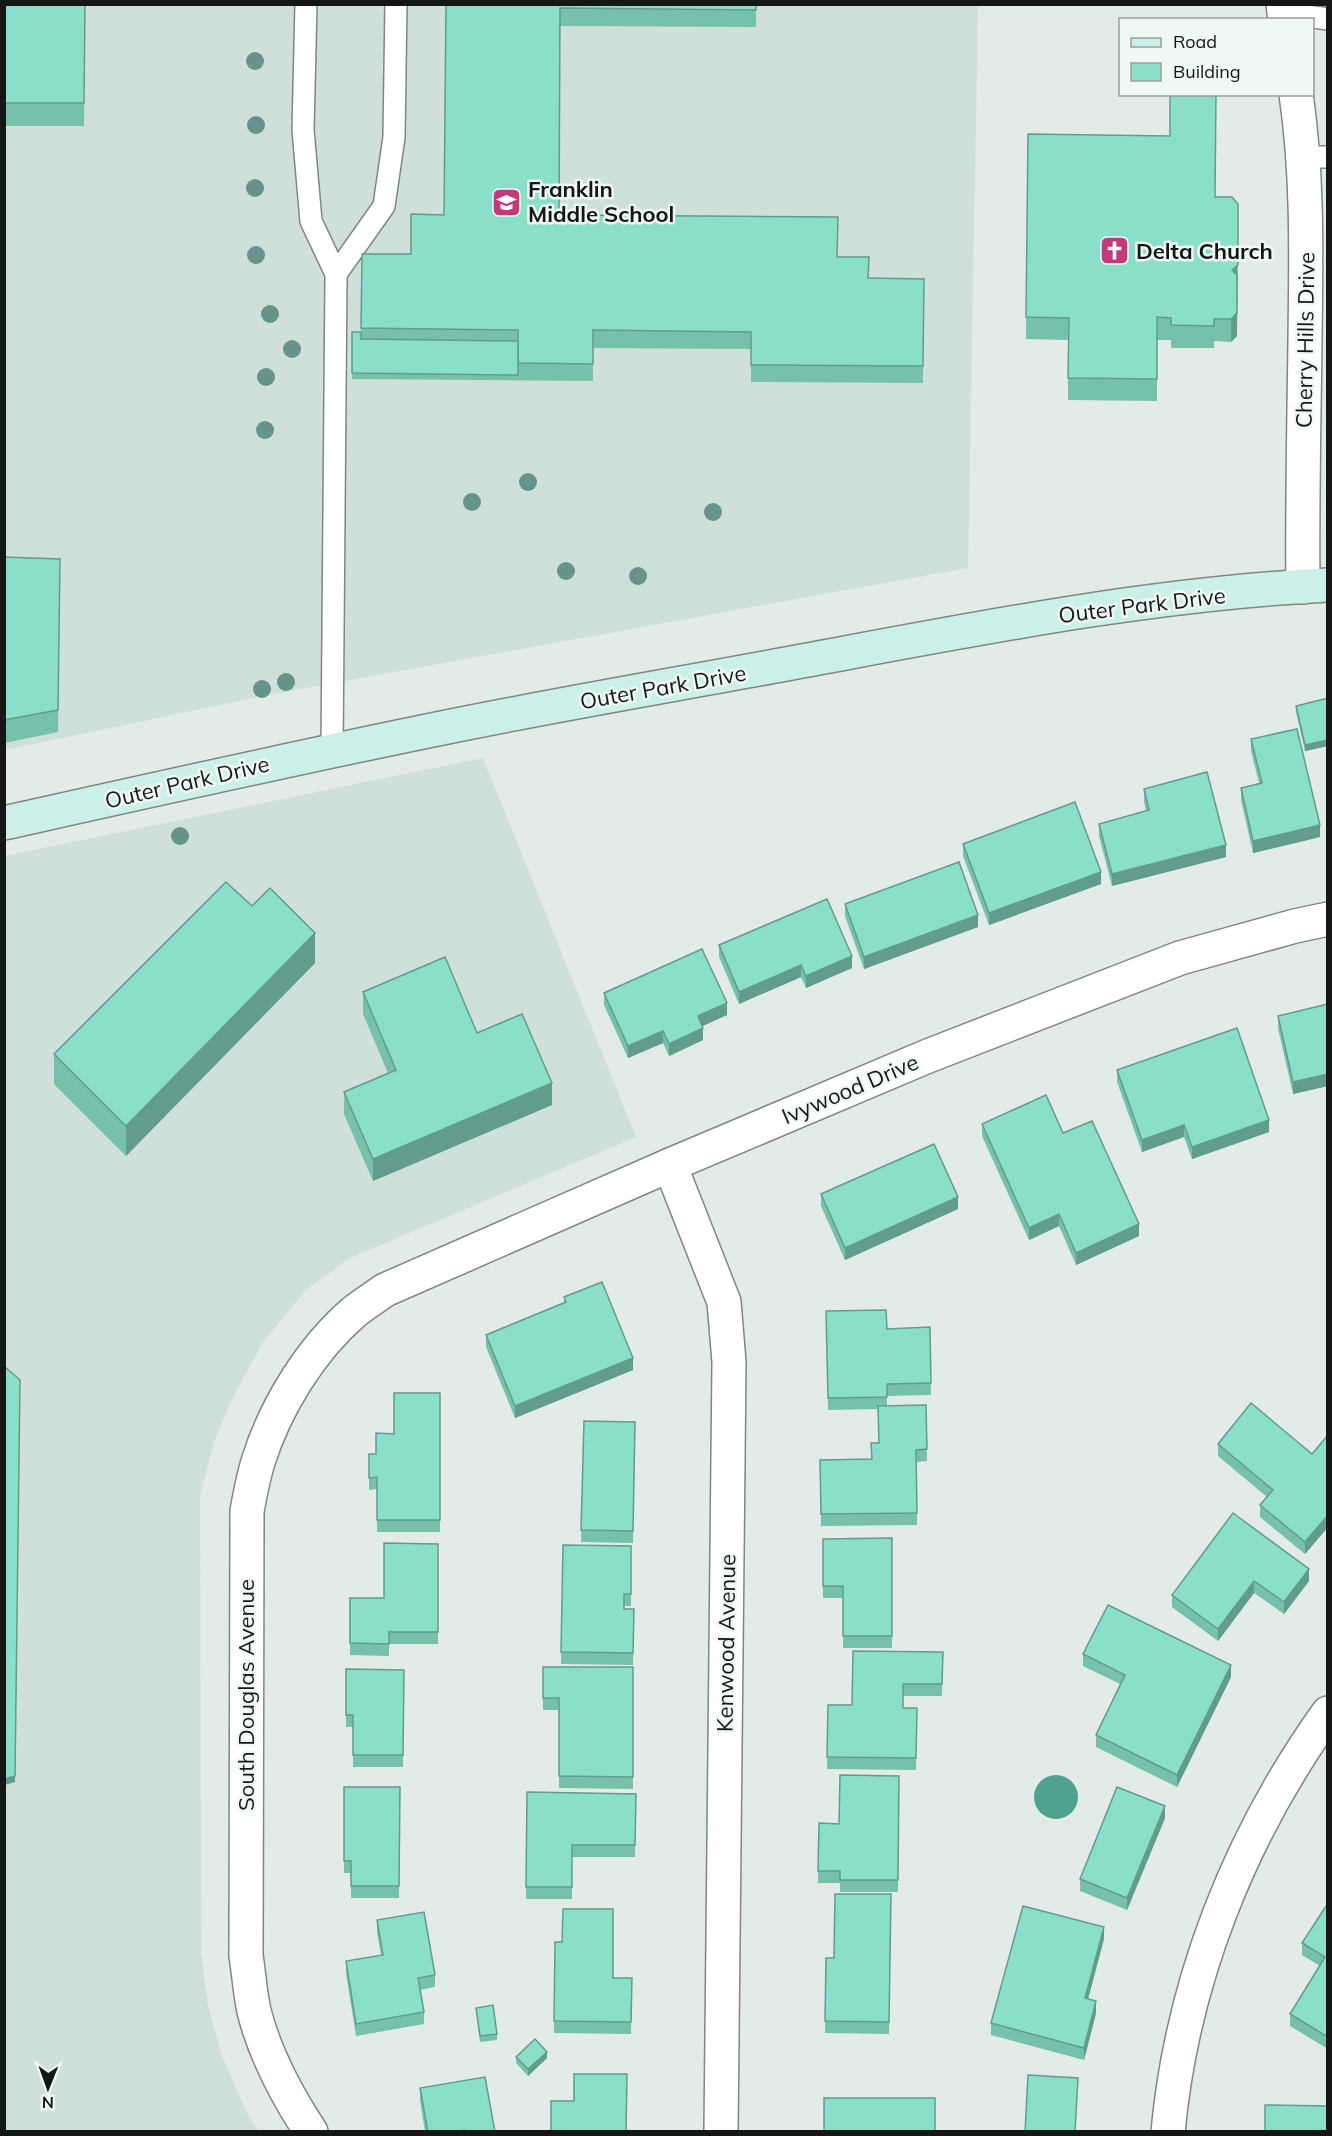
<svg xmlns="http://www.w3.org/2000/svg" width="1332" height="2136" viewBox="0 0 1332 2136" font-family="Mulish,sans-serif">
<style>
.built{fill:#cfdfda}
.water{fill:#4ea38e}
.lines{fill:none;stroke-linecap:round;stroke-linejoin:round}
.lane-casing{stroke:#7f8684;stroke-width:24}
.street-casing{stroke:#7f8684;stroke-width:36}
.secondary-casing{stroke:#7f8684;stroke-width:36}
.lane{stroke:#fff;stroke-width:21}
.street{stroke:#fff;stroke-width:33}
.secondary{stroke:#caf0e7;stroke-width:33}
.tree{fill:#66948b}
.wall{fill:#77c0ac}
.shaded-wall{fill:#619c8c}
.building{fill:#8adfc8;stroke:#619c8c;stroke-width:1.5}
.labels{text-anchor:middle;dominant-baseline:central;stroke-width:5;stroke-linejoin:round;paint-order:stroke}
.poi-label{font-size:22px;font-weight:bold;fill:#141716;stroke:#f0f8f5;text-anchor:start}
.street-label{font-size:22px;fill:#141716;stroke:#f0f8f5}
</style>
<rect width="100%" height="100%" fill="#e3ebe8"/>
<g class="built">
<polygon points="4,5 978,5 968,568 268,695 5,750"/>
<polygon points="483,758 636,1137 350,1258 306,1290 263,1342 231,1401 215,1439 200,1495 201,1953 208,2006 222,2056 246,2111 258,2131 5,2131 4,856"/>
</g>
<circle class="water" cx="1056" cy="1797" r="22"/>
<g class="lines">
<defs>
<g id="lane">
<polyline points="306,4 303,130 311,221 336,274 332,751"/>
<polyline points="1285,13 1328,19"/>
<polyline points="1304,157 1328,157"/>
<polyline points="336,274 384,206 394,137 396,4"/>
</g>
<g id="street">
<polyline points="1283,4 1285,20"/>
<path d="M1296 94C1308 176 1306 258 1305 340 1304 422 1302 504 1303 587"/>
<polyline points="670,1165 724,1302 729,1362 721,2132"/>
<path d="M311 2132C286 2094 265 2055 254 2011 250 1993 249 1974 246 1956L247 1511C250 1495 253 1478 258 1462 275 1407 311 1349 354 1312 364 1304 375 1297 385 1290L670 1165 928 1056 1180 958 1295 926 1328 919"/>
<path d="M1168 2132C1182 1981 1240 1836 1328 1713"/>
</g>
<path id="secondary" d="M4 823C152 790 299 757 447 727 560 704 673 685 786 664 965 631 1145 594 1328 585"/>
</defs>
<use href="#lane" class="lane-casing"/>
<use href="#street" class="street-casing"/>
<use href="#secondary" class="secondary-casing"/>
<use href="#lane" class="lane"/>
<use href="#street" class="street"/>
<use href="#secondary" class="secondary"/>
</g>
<g class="tree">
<circle cx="255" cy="61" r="9"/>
<circle cx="256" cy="125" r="9"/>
<circle cx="255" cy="188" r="9"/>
<circle cx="256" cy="255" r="9"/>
<circle cx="270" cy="314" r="9"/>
<circle cx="292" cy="349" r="9"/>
<circle cx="266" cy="377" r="9"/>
<circle cx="265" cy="430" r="9"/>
<circle cx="528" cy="482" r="9"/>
<circle cx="472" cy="502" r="9"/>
<circle cx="713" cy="512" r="9"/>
<circle cx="566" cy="571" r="9"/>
<circle cx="638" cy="576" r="9"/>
<circle cx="286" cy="682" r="9"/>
<circle cx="262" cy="689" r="9"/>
<circle cx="180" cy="836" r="9"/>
</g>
<g class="wall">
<polygon points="4,4 85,4 84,126 4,126"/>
<polygon points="446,4 756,4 756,27 560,26 559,215 837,257 869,278 924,279 923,383 751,382 751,349 593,348 593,381 352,379 352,332 361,332 362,254 411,254 444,215"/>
<polygon points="1028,134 1215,197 1238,204 1237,336 1231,342 1214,341 1214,348 1171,348 1171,340 1157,340 1157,401 1068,400 1068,340 1026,339"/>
<polygon points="4,557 60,559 58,732 4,743"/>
<polygon points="1328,698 1328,746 1305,751 1296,712 1296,706"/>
<polygon points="1251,739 1320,837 1253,853 1241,800 1241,788 1259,783 1251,751"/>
<polygon points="1144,789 1226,857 1112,886 1099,836 1099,824 1146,811 1144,801"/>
<polygon points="963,844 1101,884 989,925 963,856"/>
<polygon points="845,904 978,927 864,969 845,916"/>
<polygon points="719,945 852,968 806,988 801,977 739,1004 719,957"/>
<polygon points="315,963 126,1156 54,1084 54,1054"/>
<polygon points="363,992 477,1033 552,1105 373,1181 344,1114 344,1092 388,1073 363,1014"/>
<polygon points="604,993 727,1015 702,1026 703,1040 669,1056 663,1043 628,1058 604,1005"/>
<polygon points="1328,1004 1328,1086 1293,1094 1278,1028 1278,1016"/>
<polygon points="1117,1070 1269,1132 1192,1159 1184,1137 1142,1152 1117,1082"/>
<polygon points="982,1124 1063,1133 1139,1236 1076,1265 1059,1226 1029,1240 982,1136"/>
<polygon points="821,1194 958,1209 845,1260 821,1206"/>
<polygon points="564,1297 633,1370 515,1418 486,1347 486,1335 564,1303"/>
<polygon points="826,1311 887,1329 930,1327 931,1395 887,1396 887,1406 926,1405 927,1461 917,1462 917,1525 821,1526 820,1460 871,1459 871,1443 879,1443 878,1409 828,1410"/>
<polygon points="440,1393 440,1532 377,1532 377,1489 369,1490 369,1454 376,1454 394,1434"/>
<polygon points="584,1421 635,1422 633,1543 581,1542"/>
<polygon points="1328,1435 1328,1527 1305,1554 1260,1517 1260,1505 1267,1497 1218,1456 1218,1444 1312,1454"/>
<polygon points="1233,1513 1309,1581 1284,1614 1254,1593 1218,1641 1172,1607 1172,1595"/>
<polygon points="892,1538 892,1648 843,1648 843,1598 823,1598 823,1539"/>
<polygon points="438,1544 438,1644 389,1644 389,1656 350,1655 350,1598 384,1598"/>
<polygon points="563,1545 631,1546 631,1606 624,1606 624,1609 634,1609 633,1665 561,1664"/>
<polygon points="943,1652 942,1696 903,1696 903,1708 917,1708 916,1770 827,1769 828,1705 852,1705"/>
<polygon points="1083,1654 1231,1677 1177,1787 1096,1747 1096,1735 1120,1684 1083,1666"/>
<polygon points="543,1667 633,1667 633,1789 559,1788 559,1710 543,1710"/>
<polygon points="346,1669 404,1670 403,1767 353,1767 353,1727 346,1727"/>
<polygon points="899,1776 898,1892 840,1892 840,1883 818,1883 819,1823 839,1824"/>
<polygon points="344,1787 400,1787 399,1898 351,1898 351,1873 344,1873"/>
<polygon points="527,1792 636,1794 635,1857 572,1857 572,1899 526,1899"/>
<polygon points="1165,1818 1127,1910 1080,1891 1080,1879"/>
<polygon points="891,1894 889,2034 825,2033 826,1958 834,1958"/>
<polygon points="1328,1903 1328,2049 1290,2026 1290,2014 1320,1966 1302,1955 1302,1943"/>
<polygon points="377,1920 435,1975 435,1987 420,1990 424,2012 424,2024 356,2036 346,1973 346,1961 381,1955 377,1932"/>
<polygon points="1104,1939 1088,1999 1096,2013 1084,2060 991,2035 991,2023"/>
<polygon points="555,1942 613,1978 632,1978 631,2034 554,2033"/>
<polygon points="476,2008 497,2034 497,2040 480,2042"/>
<polygon points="516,2057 547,2058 528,2076 516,2063"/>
<polygon points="420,2088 495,2132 425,2132 420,2100"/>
</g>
<g class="shaded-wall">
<polygon points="1238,204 1237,336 1231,342 1232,270"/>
<polygon points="1328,740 1328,746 1305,751 1305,745"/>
<polygon points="1320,825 1320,837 1253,853 1253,841"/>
<polygon points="1226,845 1226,857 1112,886 1112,874"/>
<polygon points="1101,872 1101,884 989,925 989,913"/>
<polygon points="978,915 978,927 864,969 864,957"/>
<polygon points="315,933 315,963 126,1156 126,1126"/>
<polygon points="852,956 852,968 806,988 806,976"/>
<polygon points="801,965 801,977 739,1004 739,992"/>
<polygon points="727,1003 727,1015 698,1028 698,1016"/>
<polygon points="703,1028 703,1040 669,1056 669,1044"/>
<polygon points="663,1031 663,1043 628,1058 628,1046"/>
<polygon points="1328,1074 1328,1086 1293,1094 1293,1082"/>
<polygon points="552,1083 552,1105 373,1181 373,1159"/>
<polygon points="1269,1120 1269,1132 1192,1159 1192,1147"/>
<polygon points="1184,1125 1184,1137 1142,1152 1142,1140"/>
<polygon points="958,1197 958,1209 845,1260 845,1248"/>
<polygon points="1059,1214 1059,1226 1029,1240 1029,1228"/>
<polygon points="1139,1224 1139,1236 1076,1265 1076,1253"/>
<polygon points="633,1358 633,1370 515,1418 515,1406"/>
<polygon points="20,1386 15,1782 4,1785 4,1779"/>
<polygon points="1328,1515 1328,1527 1305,1554 1305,1542"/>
<polygon points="1309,1569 1309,1581 1284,1614 1284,1602"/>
<polygon points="1254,1581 1254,1593 1218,1641 1218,1629"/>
<polygon points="1231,1665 1231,1677 1177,1787 1177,1775"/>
<polygon points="1165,1806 1165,1818 1127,1910 1127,1898"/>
<polygon points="1104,1927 1104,1939 1085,2010 1085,1998"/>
<polygon points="1096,2001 1096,2013 1084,2060 1084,2048"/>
<polygon points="547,2052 547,2058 528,2076 528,2069"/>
</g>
<g class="building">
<polygon points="4,4 85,4 84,103 4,103"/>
<polygon points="446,4 756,4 756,10 560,8 559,215 838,217 837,257 869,257 868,278 924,279 923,366 751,365 751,332 593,330 593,364 518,363 518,330 361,328 362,254 411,254 411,214 444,215"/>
<polygon points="1170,94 1216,94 1215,197 1232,197 1238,204 1238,265 1232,270 1237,275 1237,313 1231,319 1214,319 1214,326 1171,325 1171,318 1157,317 1157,379 1068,378 1069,318 1026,317 1028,134 1170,136"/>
<polygon points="352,332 361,332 361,339 518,341 518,375 352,373"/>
<polygon points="4,557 60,559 58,710 4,720"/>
<polygon points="1328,698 1328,740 1305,745 1296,706"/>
<polygon points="1297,729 1320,825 1253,841 1241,788 1262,783 1251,739"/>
<polygon points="1207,772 1226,845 1112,874 1099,824 1149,810 1144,789"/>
<polygon points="1075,802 1101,872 989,913 963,844"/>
<polygon points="959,862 978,915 864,957 845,904"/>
<polygon points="226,882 252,906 270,888 315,933 126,1126 54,1054"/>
<polygon points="827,899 852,956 806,976 801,965 739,992 719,945"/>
<polygon points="702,949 727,1003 698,1016 703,1028 669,1044 663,1031 628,1046 604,993"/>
<polygon points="445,957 477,1033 522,1014 552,1083 373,1159 344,1092 396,1070 363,992"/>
<polygon points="1328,1004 1328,1074 1293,1082 1278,1016"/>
<polygon points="1237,1028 1269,1120 1192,1147 1184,1125 1142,1140 1117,1070"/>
<polygon points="1046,1095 1063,1133 1092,1121 1139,1224 1076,1253 1059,1214 1029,1228 982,1124"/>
<polygon points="934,1144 958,1197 845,1248 821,1194"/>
<polygon points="602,1282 633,1358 515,1406 486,1335 566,1302 564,1297"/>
<polygon points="886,1310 887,1329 930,1327 931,1383 887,1384 887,1397 828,1398 826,1311"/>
<polygon points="4,1366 20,1380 15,1776 4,1779"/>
<polygon points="394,1393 440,1393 440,1520 377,1520 377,1477 369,1478 369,1454 376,1454 376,1433 394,1434"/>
<polygon points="1251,1403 1312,1454 1328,1435 1328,1515 1305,1542 1260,1505 1273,1490 1218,1444"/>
<polygon points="926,1405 927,1449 916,1450 917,1513 821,1514 820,1460 872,1459 871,1443 879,1443 878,1406"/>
<polygon points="584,1421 635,1422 633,1531 581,1530"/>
<polygon points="1233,1513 1309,1569 1284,1602 1254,1581 1218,1629 1172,1595"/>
<polygon points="892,1538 892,1636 843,1636 843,1586 823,1586 823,1539"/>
<polygon points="384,1543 438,1544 438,1632 389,1632 389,1644 350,1643 350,1598 384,1598"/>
<polygon points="563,1545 631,1546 631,1594 624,1594 624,1609 634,1609 633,1653 561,1652"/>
<polygon points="1108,1605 1231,1665 1177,1775 1096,1735 1125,1675 1083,1654"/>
<polygon points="853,1651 943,1652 942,1684 903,1684 903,1708 917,1708 916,1758 827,1757 828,1705 852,1705"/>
<polygon points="543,1667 633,1667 633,1777 559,1776 559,1698 543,1698"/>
<polygon points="346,1669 404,1670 403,1755 353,1755 353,1715 346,1715"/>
<polygon points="840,1775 899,1776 898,1880 840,1880 840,1871 818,1871 819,1823 839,1824"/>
<polygon points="344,1787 400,1787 399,1886 351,1886 351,1861 344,1861"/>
<polygon points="1117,1787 1165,1806 1127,1898 1080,1879"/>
<polygon points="527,1792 636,1794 635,1845 572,1845 572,1887 526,1887"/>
<polygon points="835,1894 891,1894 889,2022 825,2021 826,1958 834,1958"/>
<polygon points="1328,1903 1328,2037 1290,2014 1325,1957 1302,1943"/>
<polygon points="1023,1906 1104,1927 1085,1998 1096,2001 1084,2048 991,2023"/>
<polygon points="563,1909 613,1909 613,1978 632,1978 631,2022 554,2021 555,1942 562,1942"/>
<polygon points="424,1912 435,1975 418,1978 424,2012 356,2024 346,1961 383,1955 377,1920"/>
<polygon points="493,2005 497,2034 480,2036 476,2008"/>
<polygon points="535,2039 547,2052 528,2069 516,2057"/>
<polygon points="574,2074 627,2074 626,2132 551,2132 551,2101 574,2101"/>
<polygon points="1028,2075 1078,2078 1075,2132 1025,2132"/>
<polygon points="485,2077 495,2132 466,2132 465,2130 454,2132 428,2132 420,2088"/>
<rect x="824" y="2098" width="111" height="34"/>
<polygon points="1265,2105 1328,2106 1328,2132 1265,2132"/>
</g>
<defs>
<symbol id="school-square" viewBox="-11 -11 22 22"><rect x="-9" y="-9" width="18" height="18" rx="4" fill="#c13b7c" stroke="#f0f8f5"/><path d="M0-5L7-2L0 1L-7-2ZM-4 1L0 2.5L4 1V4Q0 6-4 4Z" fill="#fff"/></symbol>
<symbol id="church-square" viewBox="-11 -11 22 22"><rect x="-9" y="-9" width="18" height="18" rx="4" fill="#c13b7c" stroke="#f0f8f5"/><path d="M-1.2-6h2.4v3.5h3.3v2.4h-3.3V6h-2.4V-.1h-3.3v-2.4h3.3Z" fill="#fff"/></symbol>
</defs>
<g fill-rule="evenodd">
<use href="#school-square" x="490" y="186" width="33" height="33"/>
<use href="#church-square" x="1098" y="234" width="33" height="33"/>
</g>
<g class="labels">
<g class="poi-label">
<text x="528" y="189">Franklin<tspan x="528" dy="25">Middle School</tspan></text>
<text x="1136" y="251">Delta Church</text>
</g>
<g class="street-label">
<text transform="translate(1305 340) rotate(-89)">Cherry Hills Drive</text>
<text transform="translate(1142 605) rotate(-7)">Outer Park Drive</text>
<text transform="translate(663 687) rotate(-10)">Outer Park Drive</text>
<text transform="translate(187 782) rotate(-13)">Outer Park Drive</text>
<text transform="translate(850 1089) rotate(-23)">Ivywood Drive</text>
<text transform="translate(726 1643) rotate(-89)">Kenwood Avenue</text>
<text transform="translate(246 1695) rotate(-90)">South Douglas Avenue</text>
</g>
</g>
<rect width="1332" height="2136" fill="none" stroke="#141716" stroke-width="12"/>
<rect x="1119" y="18" width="195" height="78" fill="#f0f8f5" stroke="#989e9c" stroke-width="1.5"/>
<rect x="1131" y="38" width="30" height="9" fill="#caf0e7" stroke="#989e9c" stroke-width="1.5"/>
<text x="1173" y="48" font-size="18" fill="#141716">Road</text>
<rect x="1131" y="63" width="30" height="18" fill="#8adfc8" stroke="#989e9c" stroke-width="1.5"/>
<text x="1173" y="78" font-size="18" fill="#141716">Building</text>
<g transform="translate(48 2088) rotate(181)" stroke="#f0f8f5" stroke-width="4.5" paint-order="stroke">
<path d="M0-4.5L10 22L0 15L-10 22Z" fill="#141716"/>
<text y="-9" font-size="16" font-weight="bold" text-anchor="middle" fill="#141716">N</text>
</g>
</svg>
